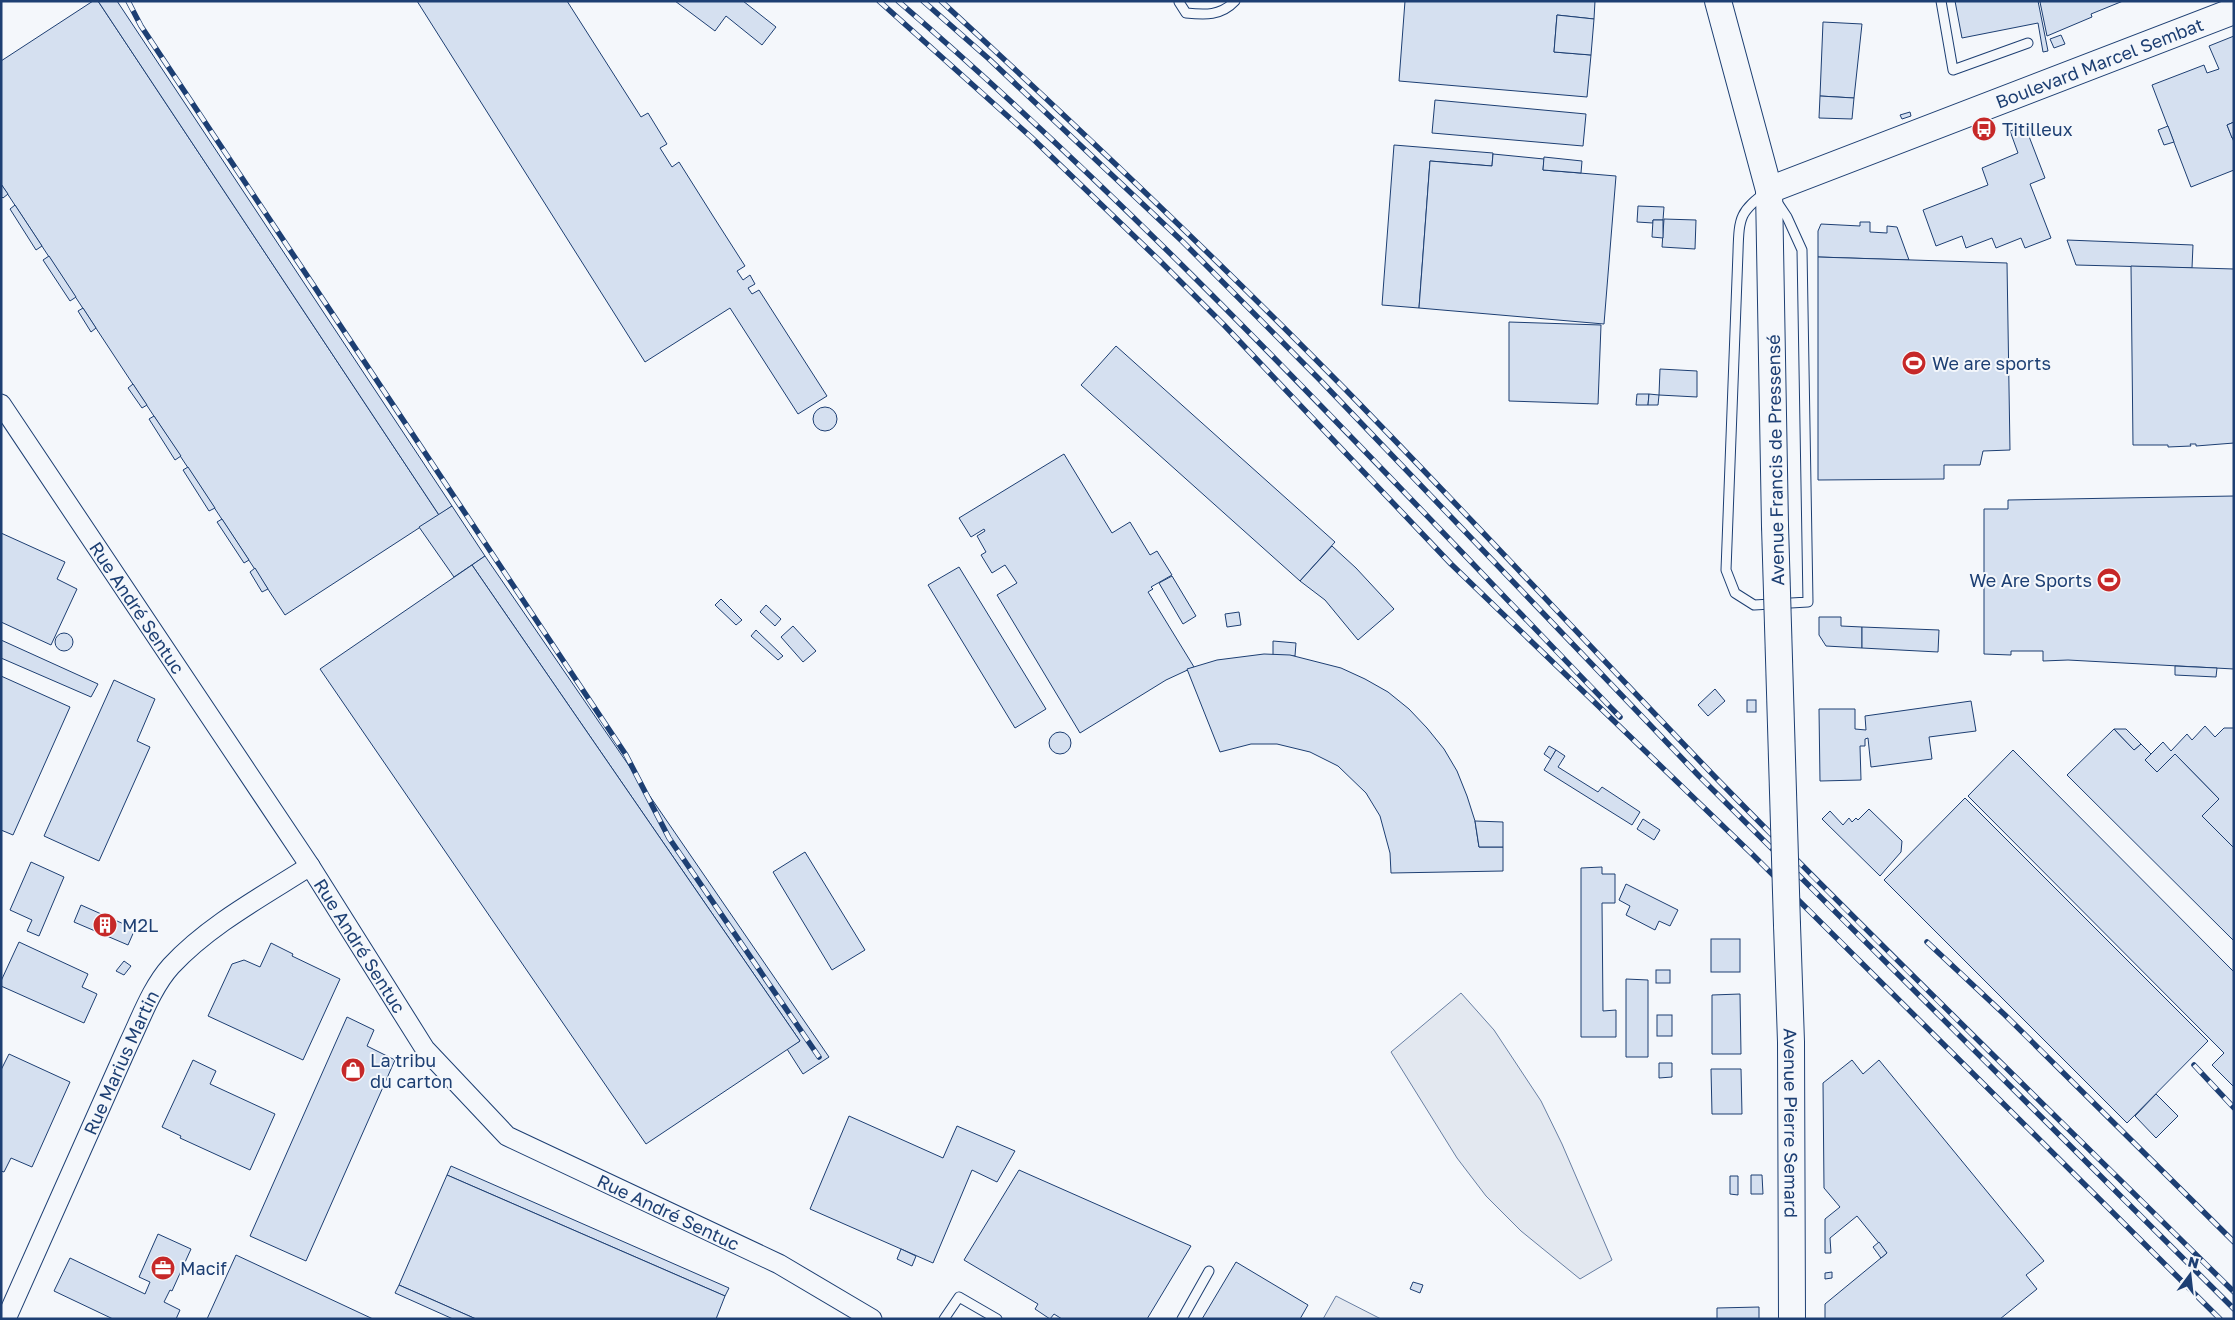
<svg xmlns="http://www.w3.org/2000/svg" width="2235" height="1320" viewBox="0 0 2235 1320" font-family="'Golos Text',sans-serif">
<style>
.parking{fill:#e3e8f0;stroke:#687fa3}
.building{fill:#d5e0f0;stroke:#1d3f73}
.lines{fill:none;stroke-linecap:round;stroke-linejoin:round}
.lane-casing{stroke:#1d3f73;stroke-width:11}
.street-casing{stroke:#1d3f73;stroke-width:21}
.secondary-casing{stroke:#1d3f73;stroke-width:28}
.lane{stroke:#f4f7fb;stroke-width:9}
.street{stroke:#f4f7fb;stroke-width:19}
.secondary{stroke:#f4f7fb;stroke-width:26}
.rail-casing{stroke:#1d3f73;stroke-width:5.5}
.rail{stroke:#f4f7fb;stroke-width:4;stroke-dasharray:11;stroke-linecap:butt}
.secondary-bridge-casing{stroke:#1d3f73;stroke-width:28;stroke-linecap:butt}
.secondary-bridge{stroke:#f4f7fb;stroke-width:26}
.labels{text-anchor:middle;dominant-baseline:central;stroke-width:4;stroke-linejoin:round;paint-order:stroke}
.street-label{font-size:18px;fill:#1d3f73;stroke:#f4f7fb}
.poi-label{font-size:18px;fill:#1d3f73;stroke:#f4f7fb;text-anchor:start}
</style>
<rect width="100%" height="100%" fill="#f4f7fb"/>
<g class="parking">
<polygon points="1461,993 1494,1030 1541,1101 1562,1144 1612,1260 1580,1279 1521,1231 1486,1196 1457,1158 1391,1052"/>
<polygon points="1336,1296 1381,1319 1323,1319"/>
</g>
<g class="building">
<polygon points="93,1 98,1 439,515 285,615 1,184 1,61"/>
<polygon points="98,1 117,1 452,506 439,515"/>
<polygon points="417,1 567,1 641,117 648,113 667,144 660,148 672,167 679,162 713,216 745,266 737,271 743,280 750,275 755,284 748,288 752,294 759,290 827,396 798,414 730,308 645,362"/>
<polygon points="675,1 743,1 776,27 762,45 726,16 715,31"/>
<polygon points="1405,1 1595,1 1594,19 1557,15 1554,52 1591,55 1587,97 1399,81"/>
<polygon points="1955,1 2038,1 2048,51 2043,52 2038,23 1962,38"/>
<polygon points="2043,1 2123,1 2091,14 2092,17 2047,36 2040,2"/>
<polygon points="1557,15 1594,19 1591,55 1554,52"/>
<polygon points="1823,22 1862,24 1854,98 1820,96"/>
<polygon points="2061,35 2065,44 2054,48 2050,39"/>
<polygon points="2234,36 2234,122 2227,125 2234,142 2234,170 2191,187 2152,85 2204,65 2207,73 2219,69 2209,46"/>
<polygon points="1820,96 1854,98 1852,119 1819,118"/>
<polygon points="1435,100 1586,114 1583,146 1432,133"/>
<polygon points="1910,112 1911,116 1902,119 1900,115"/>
<polygon points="2234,122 2234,138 2232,138 2227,125"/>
<polygon points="1990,124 1992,128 1983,132 1981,128"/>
<polygon points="2025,126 2045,178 2030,184 2051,238 2025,248 2021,238 1996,248 1992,238 1966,248 1962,236 1936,246 1923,210 1988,185 1982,168 2018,153 2010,131"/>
<polygon points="2168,126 2174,142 2164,145 2158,130"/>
<polygon points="1394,145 1493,153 1492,166 1430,161 1419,308 1382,305"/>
<polygon points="1493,154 1544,159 1543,170 1616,176 1604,324 1419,308 1430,161 1492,166"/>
<polygon points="1544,157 1582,161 1581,173 1543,170"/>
<polygon points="1,184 8,194 3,198 1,196"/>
<polygon points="15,205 42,246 36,250 10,209"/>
<polygon points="1638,206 1664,207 1663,220 1653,220 1653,223 1637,222"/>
<polygon points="1664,219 1696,220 1695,249 1662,247"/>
<polygon points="1653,220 1663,220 1663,238 1652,237"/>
<polygon points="1860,222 1870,222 1870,232 1887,233 1887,226 1897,227 1909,260 1818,257 1818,231 1821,224 1860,226"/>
<polygon points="2067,240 2193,245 2192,268 2076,265"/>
<polygon points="49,256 76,297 70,301 43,260"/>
<polygon points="1818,257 2007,263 2010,450 1983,451 1980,465 1944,465 1944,479 1818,480"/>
<polygon points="2131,266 2234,269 2234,443 2196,446 2196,444 2190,444 2191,446 2168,447 2168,445 2133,445"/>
<polygon points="83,308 96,328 91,332 78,311"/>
<polygon points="1509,322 1601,325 1598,404 1509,401"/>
<polygon points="1116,346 1335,542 1300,581 1081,385"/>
<polygon points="1660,369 1697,371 1697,397 1659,395"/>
<polygon points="133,384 147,405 142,408 128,388"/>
<polygon points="1637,394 1649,394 1648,405 1636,405"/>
<polygon points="1649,394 1659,395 1658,405 1648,405"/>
<circle cx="825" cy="419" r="12"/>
<polygon points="154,416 181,456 175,460 149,419"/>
<polygon points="1064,454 1112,533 1130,522 1150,555 1157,551 1172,575 1151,587 1153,589 1148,592 1194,667 1166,680 1080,733 997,595 1017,583 1005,565 992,573 981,555 986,552 977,536 985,531 984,529 971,537 959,518"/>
<polygon points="188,467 215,508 209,511 183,470"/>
<polygon points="2234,496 2234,669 2068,660 2043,661 2043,651 2011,651 2011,655 1984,654 1984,509 2008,509 2008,500"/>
<polygon points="452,506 485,556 454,577 419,527"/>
<polygon points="222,519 249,560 244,563 217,522"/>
<polygon points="1,533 65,562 57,579 77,589 51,645 1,622"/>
<polygon points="1332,546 1356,568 1394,609 1358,640 1325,600 1300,581"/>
<polygon points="485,556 829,1057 803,1074 787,1049 800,1041 472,565"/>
<polygon points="472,565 800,1041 646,1144 320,669"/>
<polygon points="959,567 1046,709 1015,728 928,585"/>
<polygon points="255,568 268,589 262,592 250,572"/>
<polygon points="1172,576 1196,616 1183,624 1159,583"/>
<polygon points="721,599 742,620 736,625 715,605"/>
<polygon points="766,605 781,619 775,626 760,612"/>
<polygon points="1239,612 1241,625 1227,627 1225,614"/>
<polygon points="1819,617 1841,617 1841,626 1862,627 1862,648 1826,646 1819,635"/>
<polygon points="793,626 816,651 803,662 781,637"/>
<polygon points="1862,627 1939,630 1938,652 1862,648"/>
<polygon points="756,630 783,656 778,660 751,636"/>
<circle cx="64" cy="642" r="9"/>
<polygon points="1,640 98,684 91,697 1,658"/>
<polygon points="1273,641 1296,643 1295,656 1273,655"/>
<polygon points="1264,654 1290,655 1341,668 1365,679 1388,692 1409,709 1427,728 1444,749 1457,771 1467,796 1475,821 1479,847 1503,847 1503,871 1391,873 1390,853 1380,816 1366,793 1338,766 1310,752 1277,744 1251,744 1220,752 1187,669 1217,660"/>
<polygon points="2175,666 2217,668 2216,677 2175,675"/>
<polygon points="1,676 70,707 13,835 1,830"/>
<polygon points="114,680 155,699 137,741 150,747 99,861 44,836"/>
<polygon points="1715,689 1725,701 1708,716 1698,705"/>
<rect x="1747" y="700" width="9" height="12"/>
<polygon points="1971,701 1976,731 1929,737 1932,759 1871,767 1868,738 1865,739 1865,746 1860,746 1861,780 1820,781 1819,709 1855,709 1855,729 1866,730 1865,716"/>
<polygon points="2205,726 2215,737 2224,728 2234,728 2234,848 2202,816 2219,799 2175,754 2157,772 2145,760 2163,742 2171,751 2187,734 2192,740"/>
<polygon points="2114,729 2134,750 2141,744 2151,754 2145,760 2157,772 2175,754 2219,799 2202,816 2234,848 2234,941 2067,775"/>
<polygon points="2114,729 2126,729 2141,744 2134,750"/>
<circle cx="1060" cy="743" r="11"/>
<polygon points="1549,746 1556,750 1551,759 1544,754"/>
<polygon points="1556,750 1565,756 1558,767 1598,792 1602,787 1640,812 1632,825 1544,770"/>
<polygon points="2013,750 2234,972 2234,1087 2212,1065 2224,1053 1968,796"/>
<polygon points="1965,798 2208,1041 2127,1123 1884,880"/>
<polygon points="1869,809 1902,841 1901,852 1880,876 1822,819 1830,811 1843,825 1849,818 1852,822 1856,818 1858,820"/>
<polygon points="1643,819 1660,830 1654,840 1637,829"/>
<polygon points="1475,821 1503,822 1503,847 1479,847"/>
<polygon points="805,852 865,950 832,970 773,872"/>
<polygon points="31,862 64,877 39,936 27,931 32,920 10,910"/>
<polygon points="1602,867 1602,874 1615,874 1615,903 1602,903 1603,1011 1616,1010 1616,1037 1581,1037 1581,868"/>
<polygon points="1626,884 1678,910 1670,926 1659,921 1655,930 1626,915 1630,906 1619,900"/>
<polygon points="81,905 135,929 128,945 74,922"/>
<rect x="1711" y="939" width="29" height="33"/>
<polygon points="19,942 88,974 82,987 97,994 84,1023 1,986 1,981"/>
<polygon points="271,943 293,954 292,956 340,979 303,1060 208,1016 232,964 244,960 260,967"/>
<polygon points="124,961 131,966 124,975 116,971"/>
<rect x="1656" y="970" width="14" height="13"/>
<polygon points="1626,979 1648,980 1648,1057 1626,1057"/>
<polygon points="1740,994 1741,1054 1712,1054 1712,995"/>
<rect x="1657" y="1015" width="15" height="21"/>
<polygon points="347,1017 374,1030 367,1046 395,1060 306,1261 250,1236"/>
<polygon points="9,1054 70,1082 32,1167 11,1158 4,1172 1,1171 1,1070"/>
<polygon points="193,1060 216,1071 210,1084 275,1114 250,1170 180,1138 181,1136 162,1127"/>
<polygon points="1852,1060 1863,1074 1879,1060 2044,1261 2026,1275 2037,1289 2000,1319 1825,1319 1825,1304 1887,1253 1857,1216 1830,1238 1831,1253 1825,1253 1825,1219 1840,1207 1824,1188 1823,1083"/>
<polygon points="1659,1063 1672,1063 1672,1077 1659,1078"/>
<polygon points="1711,1069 1741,1069 1742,1114 1712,1114"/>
<polygon points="2156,1094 2178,1116 2156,1138 2135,1116"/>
<polygon points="849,1116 943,1158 957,1126 1015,1151 997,1182 972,1170 933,1263 810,1209"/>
<polygon points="451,1166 729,1288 725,1296 447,1175"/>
<polygon points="1019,1170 1191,1246 1147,1319 1062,1319 1054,1314 1050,1319 1035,1309 1038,1304 964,1260"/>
<polygon points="447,1175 725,1296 716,1319 476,1319 399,1285"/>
<polygon points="1751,1175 1762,1175 1763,1194 1751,1194"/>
<polygon points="1730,1176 1738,1176 1738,1195 1730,1194"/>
<polygon points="158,1234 191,1249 172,1291 170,1290 164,1302 180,1310 176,1319 113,1319 54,1291 70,1258 145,1294 150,1282 139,1277"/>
<polygon points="1879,1242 1887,1253 1881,1258 1873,1247"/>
<polygon points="901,1249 916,1256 912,1266 897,1259"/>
<polygon points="236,1255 373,1319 207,1319"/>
<polygon points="1236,1262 1308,1305 1300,1319 1202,1319"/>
<polygon points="1832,1272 1832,1278 1825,1279 1825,1273"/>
<polygon points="1413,1282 1423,1285 1420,1293 1410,1289"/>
<polygon points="399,1285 476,1319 453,1319 395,1293"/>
<polygon points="1759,1307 1759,1319 1717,1319 1717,1308"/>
</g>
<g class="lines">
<defs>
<g id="lane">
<polyline points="1941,1 1953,70 2028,43"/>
<path d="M1179 2 1186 13C1205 15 1221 16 1235 1"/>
<path d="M1769 190 1787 217 1802 250 1808 602 1754 605 1735 593 1726 570 1738 252C1739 216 1740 211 1769 190Z"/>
<polyline points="944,1319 959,1297 997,1319"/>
<polyline points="1182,1319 1209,1271"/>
</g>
<g id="street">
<path id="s1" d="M1 404 310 866 425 1049 507 1136 779 1264 872 1319"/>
<path id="s2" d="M6 1319 129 1043C141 1018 152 987 171 966 209 925 263 896 310 866"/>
</g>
<g id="secondary">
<polyline points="1718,1 1769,190 1775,526"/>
<path id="s3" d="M1769 190 2234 11"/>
<path id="s4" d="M1787 925 1791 1042 1792 1319"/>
</g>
</defs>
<use href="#lane" class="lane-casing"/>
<use href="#street" class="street-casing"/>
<use href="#secondary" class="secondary-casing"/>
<use href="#lane" class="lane"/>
<use href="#street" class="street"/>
<use href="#secondary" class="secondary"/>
<defs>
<g id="rail">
<polyline points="128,1 141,26 626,755 669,838 819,1057"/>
<polyline points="879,1 1031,137 1160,261 1224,325 1451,564 1752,854 2220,1319"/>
<path d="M898 1C1155 222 1384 473 1620 717"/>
<polyline points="923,1 989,59 1183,242 1319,379 1699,776 2234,1309"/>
<path d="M941 1C1079 128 1214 256 1345 389 1471 518 1594 651 1719 781 1888 954 2062 1122 2234 1292"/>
<polyline points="1927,942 2005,1015 2234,1242"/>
<polyline points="2194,1065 2234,1108"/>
</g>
</defs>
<use href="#rail" class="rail-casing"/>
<use href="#rail" class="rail"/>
<defs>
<polyline id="secondary-bridge" points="1775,526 1787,925"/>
</defs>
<use href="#secondary-bridge" class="secondary-bridge-casing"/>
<use href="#secondary-bridge" class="secondary-bridge"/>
</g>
<defs>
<symbol id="bus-disc" viewBox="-11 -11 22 22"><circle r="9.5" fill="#c62828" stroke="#f4f7fb"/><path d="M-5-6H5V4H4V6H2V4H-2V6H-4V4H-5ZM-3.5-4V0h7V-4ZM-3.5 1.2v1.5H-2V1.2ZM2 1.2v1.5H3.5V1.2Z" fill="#fff"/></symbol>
<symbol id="stadium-disc" viewBox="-11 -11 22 22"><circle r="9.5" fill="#c62828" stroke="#f4f7fb"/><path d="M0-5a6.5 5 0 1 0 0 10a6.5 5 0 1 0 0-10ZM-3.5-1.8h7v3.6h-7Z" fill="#fff"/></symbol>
<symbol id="building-disc" viewBox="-11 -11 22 22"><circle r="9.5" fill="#c62828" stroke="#f4f7fb"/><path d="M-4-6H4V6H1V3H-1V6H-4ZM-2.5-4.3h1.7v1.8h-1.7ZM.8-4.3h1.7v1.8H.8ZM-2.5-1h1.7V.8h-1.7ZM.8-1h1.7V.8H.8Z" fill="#fff"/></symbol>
<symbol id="shop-disc" viewBox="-11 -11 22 22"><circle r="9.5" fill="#c62828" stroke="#f4f7fb"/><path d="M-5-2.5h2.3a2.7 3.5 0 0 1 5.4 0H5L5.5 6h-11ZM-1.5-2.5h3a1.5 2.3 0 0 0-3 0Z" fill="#fff"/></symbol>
<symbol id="office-disc" viewBox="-11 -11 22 22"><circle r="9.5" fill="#c62828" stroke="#f4f7fb"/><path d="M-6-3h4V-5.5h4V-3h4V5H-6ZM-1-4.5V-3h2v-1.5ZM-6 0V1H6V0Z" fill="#fff"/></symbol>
</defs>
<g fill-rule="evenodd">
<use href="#bus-disc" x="1970" y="115" width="28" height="28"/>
<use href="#stadium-disc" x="1900" y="349" width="28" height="28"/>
<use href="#stadium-disc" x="2095" y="566" width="28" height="28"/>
<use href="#building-disc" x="91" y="911" width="28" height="28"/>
<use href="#shop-disc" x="339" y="1056" width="28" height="28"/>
<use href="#office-disc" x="149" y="1254" width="28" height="28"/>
</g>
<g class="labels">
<g class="street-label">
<text stroke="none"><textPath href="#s3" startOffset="354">Boulevard Marcel Sembat</textPath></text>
<text transform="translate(1775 460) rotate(-91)">Avenue Francis de Pressensé</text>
<text stroke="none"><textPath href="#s1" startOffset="245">Rue André Sentuc</textPath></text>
<text stroke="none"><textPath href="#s1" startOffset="650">Rue André Sentuc</textPath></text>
<text stroke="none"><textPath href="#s2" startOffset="281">Rue Marius Martin</textPath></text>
<text stroke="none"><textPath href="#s4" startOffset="198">Avenue Pierre Semard</textPath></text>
<text stroke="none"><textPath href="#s1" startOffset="1070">Rue André Sentuc</textPath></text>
</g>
<g class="poi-label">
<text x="2002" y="129">Titilleux</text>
<text x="1932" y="363">We are sports</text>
<text x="2092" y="580" text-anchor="end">We Are Sports</text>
<text x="122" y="925">M2L</text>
<text x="370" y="1060">La tribu<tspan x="370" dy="21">du carton</tspan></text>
<text x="180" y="1268">Macif</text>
</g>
</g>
<rect width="2235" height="1320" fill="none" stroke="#1d3f73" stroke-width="5"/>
<g transform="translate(2190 1275) rotate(15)" stroke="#f4f7fb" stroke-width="4" paint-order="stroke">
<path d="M0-4L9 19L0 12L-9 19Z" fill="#1d3f73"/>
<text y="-8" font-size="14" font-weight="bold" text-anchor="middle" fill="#1d3f73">N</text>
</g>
</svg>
